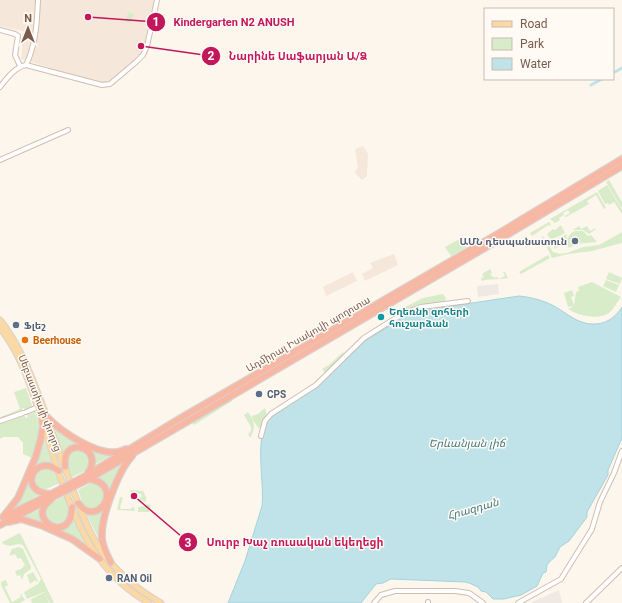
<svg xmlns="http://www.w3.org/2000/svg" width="622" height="603" viewBox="0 0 622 603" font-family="Roboto,'Noto Sans Armenian',sans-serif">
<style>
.residential{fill:#f5e8da}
.industrial{fill:#efe9e4}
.green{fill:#d8ecc9}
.water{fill:#bfe3e8;stroke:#a5d3da}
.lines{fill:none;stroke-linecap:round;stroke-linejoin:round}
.canal{stroke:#bfe3e8;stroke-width:3}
.minor-casing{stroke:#d1beb0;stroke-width:6}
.major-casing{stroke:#dad1cd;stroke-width:7}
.highway-casing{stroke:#dad1cd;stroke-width:8}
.minor{stroke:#fff;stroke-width:4}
.major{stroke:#fbd9a5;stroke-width:5}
.highway{stroke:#f7b7a3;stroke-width:5.5}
.highway-bridge-casing{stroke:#dad1cd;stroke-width:8;stroke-linecap:butt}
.highway-bridge{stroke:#f7b7a3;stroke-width:5.5}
.service-dot{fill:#5c6f8a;stroke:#fffaf3;stroke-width:1.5}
.culture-dot{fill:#0f9aa8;stroke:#fffaf3;stroke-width:1.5}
.food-dot{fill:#e8710a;stroke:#fffaf3;stroke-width:1.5}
.labels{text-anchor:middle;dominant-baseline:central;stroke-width:3;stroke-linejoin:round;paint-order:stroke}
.service-label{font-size:10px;font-weight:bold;fill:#4e5e75;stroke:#fffaf3;text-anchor:start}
.culture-label{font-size:10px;font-weight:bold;fill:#0d838f;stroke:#fffaf3;text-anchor:start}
.street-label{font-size:10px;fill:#7a5c4d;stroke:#fffaf3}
.food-label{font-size:10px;font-weight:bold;fill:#c56008;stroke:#fffaf3;text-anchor:start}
.water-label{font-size:11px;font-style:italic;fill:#437c86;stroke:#fffaf3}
.leader{fill:none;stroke:#c2185b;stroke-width:1.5}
.callout-dot{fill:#c2185b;stroke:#fffaf3;stroke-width:1.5}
.mark-label{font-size:12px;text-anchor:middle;font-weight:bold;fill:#fff}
.callout-label{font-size:11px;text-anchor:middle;font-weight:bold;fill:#c2185b;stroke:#fffaf3;stroke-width:3;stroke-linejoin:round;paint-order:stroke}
</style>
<rect width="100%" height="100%" fill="#fdf6ec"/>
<g class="residential">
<polygon points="0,0 154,0 142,55 128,69 104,84 21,59 23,31 0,26"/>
<polygon points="363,146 368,154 367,176 362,180 355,173 358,167 355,149"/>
<polygon points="394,254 398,265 365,281 362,274 373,268 370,263"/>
<polygon points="353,272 357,281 326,296 323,287"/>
</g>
<g class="industrial">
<polygon points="498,284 499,294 478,297 477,286"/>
<polygon points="559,590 562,603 532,603 532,602"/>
</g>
<g class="green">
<polygon points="128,12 134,14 131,23 126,22"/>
<polygon points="609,180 622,202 622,209 606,182"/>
<polygon points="607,185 622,210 622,214 614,202 609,205 608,203 605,204 598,191"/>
<polygon points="597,192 606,208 604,209 596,195 587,201 589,204 566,217 565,216 570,213 568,210 563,213 564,215 559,218 560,220 555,223 550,219"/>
<polygon points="549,222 551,224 549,226 548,225 532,236 530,233"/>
<polygon points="561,225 565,233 551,240 547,234 553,229 555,230"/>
<polygon points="579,226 581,229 587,226 590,231 596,228 596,229 589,234 583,230 573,230"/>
<polygon points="575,231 583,231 588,236 591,235 597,242 576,244 569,248 566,244 568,243 567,239 571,233"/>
<polygon points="622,232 622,243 592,251 568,254 552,258 542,237 543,236 553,252 560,254 567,253 583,247 599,245"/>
<polygon points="567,234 566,243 564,242 555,249 552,243 553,242 553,241"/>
<polygon points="461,238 467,247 451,256 445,247"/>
<polygon points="548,255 550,258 521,274 519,272"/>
<path d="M490 269 492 273 490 274 494 278 497 277 499 279 505 276 503 272H505L508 278C499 280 491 278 482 281L481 278 484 277 482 274Z"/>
<polygon points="609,272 622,278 620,284 606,279"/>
<polygon points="606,280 619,285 616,292 603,286"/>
<path d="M592 282 621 297C617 302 614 309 609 313 598 320 578 316 568 309L574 306 568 307 564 293 572 290 574 296 571 297 574 305 576 292 579 291 578 287Z"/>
<polygon points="443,294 446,299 443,303 402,313 399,310 423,298"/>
<path d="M344 351C343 360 333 369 324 372L322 369 329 365Z"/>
<polygon points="26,388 33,408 26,411 24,408 22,409 23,411 2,419 1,417 20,409 14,392"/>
<polygon points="231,399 232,401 194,425 192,422"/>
<polygon points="265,408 267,416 259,429 253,420 252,416 258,414"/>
<path d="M35 412C41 428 42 443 32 458L23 454V443L18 437H3L0 439V424L24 415 26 418 28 417 27 415Z"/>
<path d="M248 412C255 421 256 429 250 438L248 434 251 431V427L244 415Z"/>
<path d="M55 429 72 439 117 452 94 465C98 445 84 446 69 448L63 454Z"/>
<polygon points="43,437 52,463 40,464 30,479 41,494 16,507 21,499"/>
<path d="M78 450 85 452 91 460 87 470 72 477C67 465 61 453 78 450Z"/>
<path d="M123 464 112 492 102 545 85 512C102 518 104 508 109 494L97 479Z"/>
<polygon points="45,467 56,471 60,483 44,490 37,486 35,479 39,470"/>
<polygon points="92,482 95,482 104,488 105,499 98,507 93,509 84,508 78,490"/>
<polygon points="131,490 143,491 146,497 146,502 139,500 142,496 141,494 129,492"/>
<path d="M64 496 71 512 70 518 64 523H53C46 519 44 512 48 505Z"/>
<polygon points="120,497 123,498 120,507 121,509 131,509 132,507 134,507 135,511 117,510"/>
<polygon points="147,504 151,505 149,512 138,512 138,507 145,506"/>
<polygon points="42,508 41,513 54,528 73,518 90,550 85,546 20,519"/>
<polygon points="20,533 54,603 50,603 44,592 27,599 24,592 38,584 41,579 23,545 18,544 10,546 3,544 2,542"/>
<polygon points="19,547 23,549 31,567 31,569 24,574 22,580 20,575 17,576 15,571 21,569 25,565 21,558 18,559 15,554 9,556 12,549"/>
<polygon points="33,572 38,581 36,582 35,580 30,584 27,575"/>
<polygon points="6,580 8,585 5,587 12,602 21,597 20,594 21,594 25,600 20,603 10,603 1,585 1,582"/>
<polygon points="43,593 45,593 49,603 32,603 31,600 28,601"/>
</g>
<path class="water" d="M519 296C530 297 542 300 552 305 560 309 566 314 573 318 592 329 611 325 622 307V438L608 470V475L587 512V517L569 541 560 547 555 557 549 562 547 565 546 572 543 573 537 586 521 595 504 599H493L486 592 481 591 478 587 469 583 465 582 391 579 383 583 376 584 361 603H228L245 561 262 506C265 483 253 436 270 418L318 386 365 341 412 312Z"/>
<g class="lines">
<g class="canal">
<polyline points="613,73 622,68"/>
<polyline points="591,85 602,79"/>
</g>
<defs>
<g id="minor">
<polyline points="0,30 15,34 18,36 15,55 20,66"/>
<path d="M26 65C36 45 37 22 38 0"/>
<path d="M0 87C7 78 15 67 26 65L102 85 110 84 136 62 143 55 147 46 157 0"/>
<polyline points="0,160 68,130"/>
<polyline points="26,412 38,407"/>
<polyline points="0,421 23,413"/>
<polyline points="261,436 265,421 271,414 316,385 364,338 391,321 407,312 421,307 468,301"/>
<polyline points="374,603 381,595 395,591 455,591 469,593 483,603"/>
<polyline points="428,603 428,602"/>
<polyline points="518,603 561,579 592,529 600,502 614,473 622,451"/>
<polyline points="586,603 622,568"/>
</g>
<g id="major">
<path d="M0 320C20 345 31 375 42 404 51 429 60 454 69 479 79 505 88 534 105 556 120 575 140 591 161 603"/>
<path d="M0 328C17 349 27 376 36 402 50 445 64 496 85 536 99 563 122 588 149 603"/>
</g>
<g id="highway">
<path d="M46 416C60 431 95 455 117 452 120 452 123 450 126 449"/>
<path d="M65 467C65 463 64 459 66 455 73 438 103 451 88 473"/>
<polyline points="87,475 179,419 496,235 622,159"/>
<polyline points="89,479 495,242 622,166"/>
<path d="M51 494C16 493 34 451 59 471"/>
<path d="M53 497C50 501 44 504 43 509 38 527 72 540 72 507"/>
<path d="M78 503C80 505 82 509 85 510 104 520 121 483 89 479"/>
<polyline points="6,516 49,495"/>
<polyline points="3,517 18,498 36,456 41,438 43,427 42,419"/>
<polyline points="8,522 21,519 43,526 72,539 100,559"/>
<polyline points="0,525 48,500"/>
<path d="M111 563C107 555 103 548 102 539 100 519 118 471 132 456"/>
</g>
</defs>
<use href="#minor" class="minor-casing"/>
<use href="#major" class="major-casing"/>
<use href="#highway" class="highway-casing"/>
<use href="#minor" class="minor"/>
<use href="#major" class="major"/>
<use href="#highway" class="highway"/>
<defs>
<g id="highway-bridge">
<polyline points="51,494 87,475"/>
<polyline points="53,497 89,479"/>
</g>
</defs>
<use href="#highway-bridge" class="highway-bridge-casing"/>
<use href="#highway-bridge" class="highway-bridge"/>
</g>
<g class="service-dot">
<circle cx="575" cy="241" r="4"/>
<circle cx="16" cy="325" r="4"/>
<circle cx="259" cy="394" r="4"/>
<circle cx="109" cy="578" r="4"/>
</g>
<circle class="culture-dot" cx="381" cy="317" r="4"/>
<circle class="food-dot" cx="25" cy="340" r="4"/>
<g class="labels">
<g class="service-label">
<text x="567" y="241" text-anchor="end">ԱՄՆ դեսպանատուն</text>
<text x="24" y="325">Ֆլեշ</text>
<text x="267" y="394">CPS</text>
<text x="117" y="578">RAN Oil</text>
</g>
<g class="culture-label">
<text x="389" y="311">Եղեռնի զոհերի<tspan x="389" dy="12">հուշարձան</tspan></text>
</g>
<g class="street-label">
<text transform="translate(308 334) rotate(-30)">Ադմիրալ Իսակովի պողոտա</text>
<text transform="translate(40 403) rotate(69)">Սեբաստիայի փողոց</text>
</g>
<g class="food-label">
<text x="33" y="340">Beerhouse</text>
</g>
<g class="water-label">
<text x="467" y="443">Երևանյան լիճ</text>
<text transform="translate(473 509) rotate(-16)">Հրազդան</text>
</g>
</g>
<path class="leader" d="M88 17L156 22M141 46L211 56M134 496L188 542"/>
<g class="callout-dot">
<circle cx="88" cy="17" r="4"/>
<circle cx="141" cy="46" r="4"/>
<circle cx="134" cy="496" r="4"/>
<circle cx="156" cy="22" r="10"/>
<circle cx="211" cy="56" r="10"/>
<circle cx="188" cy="542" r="10"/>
</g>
<g class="mark-label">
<text x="156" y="26">1</text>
<text x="211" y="60">2</text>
<text x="188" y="547">3</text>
</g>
<g class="callout-label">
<text x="234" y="26">Kindergarten N2 ANUSH</text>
<text x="298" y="60">Նարինե Սաֆարյան Ա/Ձ</text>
<text x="295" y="546">Սուրբ Խաչ ռուսական եկեղեցի</text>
</g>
<rect x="484" y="8" width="130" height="72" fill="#fffaf3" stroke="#cabbb1"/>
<rect x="492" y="21" width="20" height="6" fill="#fbd9a5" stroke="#cabbb1"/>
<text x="520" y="28" font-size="12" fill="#7a5c4d">Road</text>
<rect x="492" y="38" width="20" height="12" fill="#d8ecc9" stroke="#cabbb1"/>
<text x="520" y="48" font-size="12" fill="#7a5c4d">Park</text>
<rect x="492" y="58" width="20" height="12" fill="#bfe3e8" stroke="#cabbb1"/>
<text x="520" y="68" font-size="12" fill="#7a5c4d">Water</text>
<g transform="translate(28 28)" stroke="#fffaf3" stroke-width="3" paint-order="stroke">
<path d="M0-3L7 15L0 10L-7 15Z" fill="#7a5c4d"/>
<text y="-6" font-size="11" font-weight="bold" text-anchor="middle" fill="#7a5c4d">N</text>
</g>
</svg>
